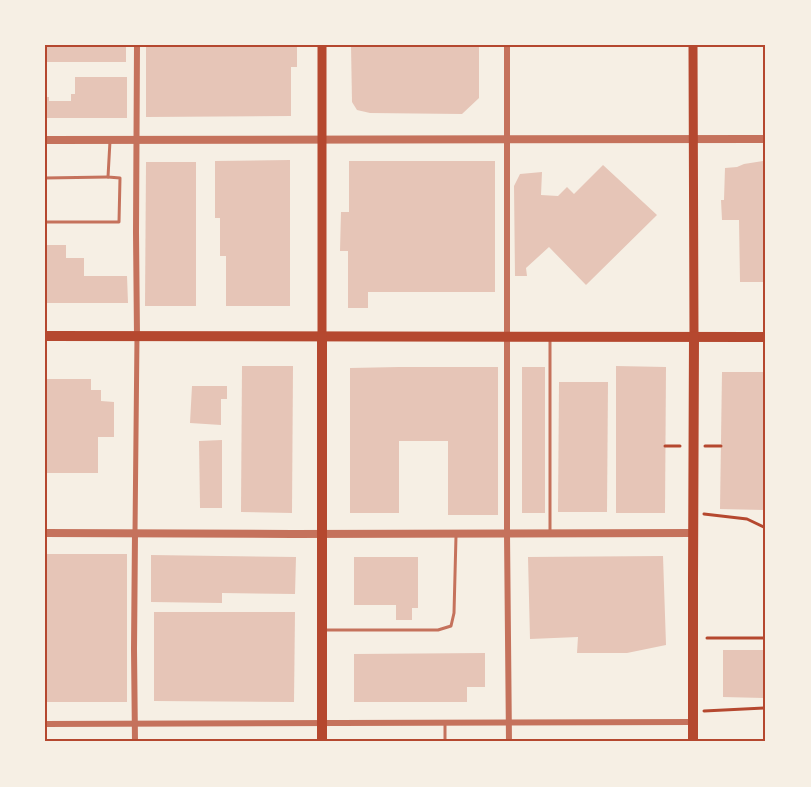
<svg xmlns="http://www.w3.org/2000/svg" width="811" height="787" viewBox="0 0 811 787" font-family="Lato,sans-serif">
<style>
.building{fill:#e6c5b7}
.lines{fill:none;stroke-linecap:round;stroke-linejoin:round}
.path{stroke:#b5482f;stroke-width:3}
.service{stroke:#c5725c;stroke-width:3}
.pedestrian{stroke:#c5725c;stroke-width:5}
.minor{stroke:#c5725c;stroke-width:6}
.tertiary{stroke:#c5725c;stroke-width:8}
.secondary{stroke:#b5482f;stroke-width:9}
.primary{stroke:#b5482f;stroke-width:10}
.neatline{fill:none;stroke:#b5482f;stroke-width:2}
</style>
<rect width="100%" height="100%" fill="#f6efe4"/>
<g class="building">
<rect x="45" y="45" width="81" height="17"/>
<polygon points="146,45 297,45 297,67 291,67 291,116 146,117"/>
<polygon points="351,45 479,45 479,98 462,114 370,113 357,110 352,102"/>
<polygon points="75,77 127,77 127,118 45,118 45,97 49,97 49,101 71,101 71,94 75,94"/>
<polygon points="290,160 290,306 226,306 226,256 220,256 220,218 215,218 215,161"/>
<polygon points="349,161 495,161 495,292 368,292 368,308 348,308 348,251 340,251 341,212 349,212"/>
<polygon points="763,161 766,161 766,282 740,282 739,220 722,220 721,200 724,200 725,168 737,167 744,164"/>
<polygon points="146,162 196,162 196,306 145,306"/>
<polygon points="603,165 657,215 586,285 549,247 526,268 527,276 515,276 514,186 520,174 542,172 541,195 558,196 567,187 574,194"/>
<polygon points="45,245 66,245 66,258 84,258 84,276 127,276 128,303 45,303"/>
<polygon points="242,366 293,366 292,513 241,512"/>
<polygon points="616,366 666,367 665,513 616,513"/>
<polygon points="399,367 498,367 498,515 448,515 448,441 399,441 399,513 350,513 350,368"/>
<rect x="522" y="367" width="23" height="146"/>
<polygon points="722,372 766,372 766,510 720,509"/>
<polygon points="45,379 91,379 91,390 101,390 101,401 114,402 114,437 98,437 98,473 45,473"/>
<polygon points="559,382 608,382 607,512 558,512"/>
<polygon points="192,386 227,386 227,399 221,399 221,425 190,423"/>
<polygon points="222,440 222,508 200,508 199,441"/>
<rect x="45" y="554" width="82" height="148"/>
<polygon points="151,555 296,557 295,594 222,593 222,603 151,602"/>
<polygon points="663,556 666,645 627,653 577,653 578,637 530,639 528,557"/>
<polygon points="354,557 418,557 418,608 412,608 412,620 396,620 396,605 354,605"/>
<polygon points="154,612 295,612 294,702 154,701"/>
<polygon points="723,650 766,650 766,698 723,697"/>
<polygon points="485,653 485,687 467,687 467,702 354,702 354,654"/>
</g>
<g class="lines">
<g class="path">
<polyline points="665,446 680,446"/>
<polyline points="705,446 721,446"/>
<polyline points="704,514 747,519 766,528"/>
<polyline points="707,638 766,638"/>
<polyline points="704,711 766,708"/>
</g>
<g class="service">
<polyline points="45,178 108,177"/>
<polyline points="45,222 119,222 120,178 108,177 110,141"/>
<polyline points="550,339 550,530"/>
<polyline points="324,630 438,630 451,626 454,613 456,536"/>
<polyline points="445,723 445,742"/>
</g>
<polyline class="pedestrian" points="135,533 137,336"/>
<g class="minor">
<polyline points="137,45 136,232 137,336"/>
<polyline points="507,45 507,534 509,742"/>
<polyline points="45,724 693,722"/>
<polyline points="135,742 134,649 135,533"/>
</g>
<g class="tertiary">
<polyline points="45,140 766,139"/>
<polyline points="45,533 292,534 693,533"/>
</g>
<g class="secondary">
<polyline points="693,45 694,337"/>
<polyline points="322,337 322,45"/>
</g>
<g class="primary">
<polyline points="45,336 766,337"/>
<polyline points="322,337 322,742"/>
<polyline points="693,742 693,580 694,337"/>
</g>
</g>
<rect width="811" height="787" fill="none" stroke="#f6efe4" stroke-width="93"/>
<rect x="46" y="46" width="718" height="694" class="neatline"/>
</svg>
